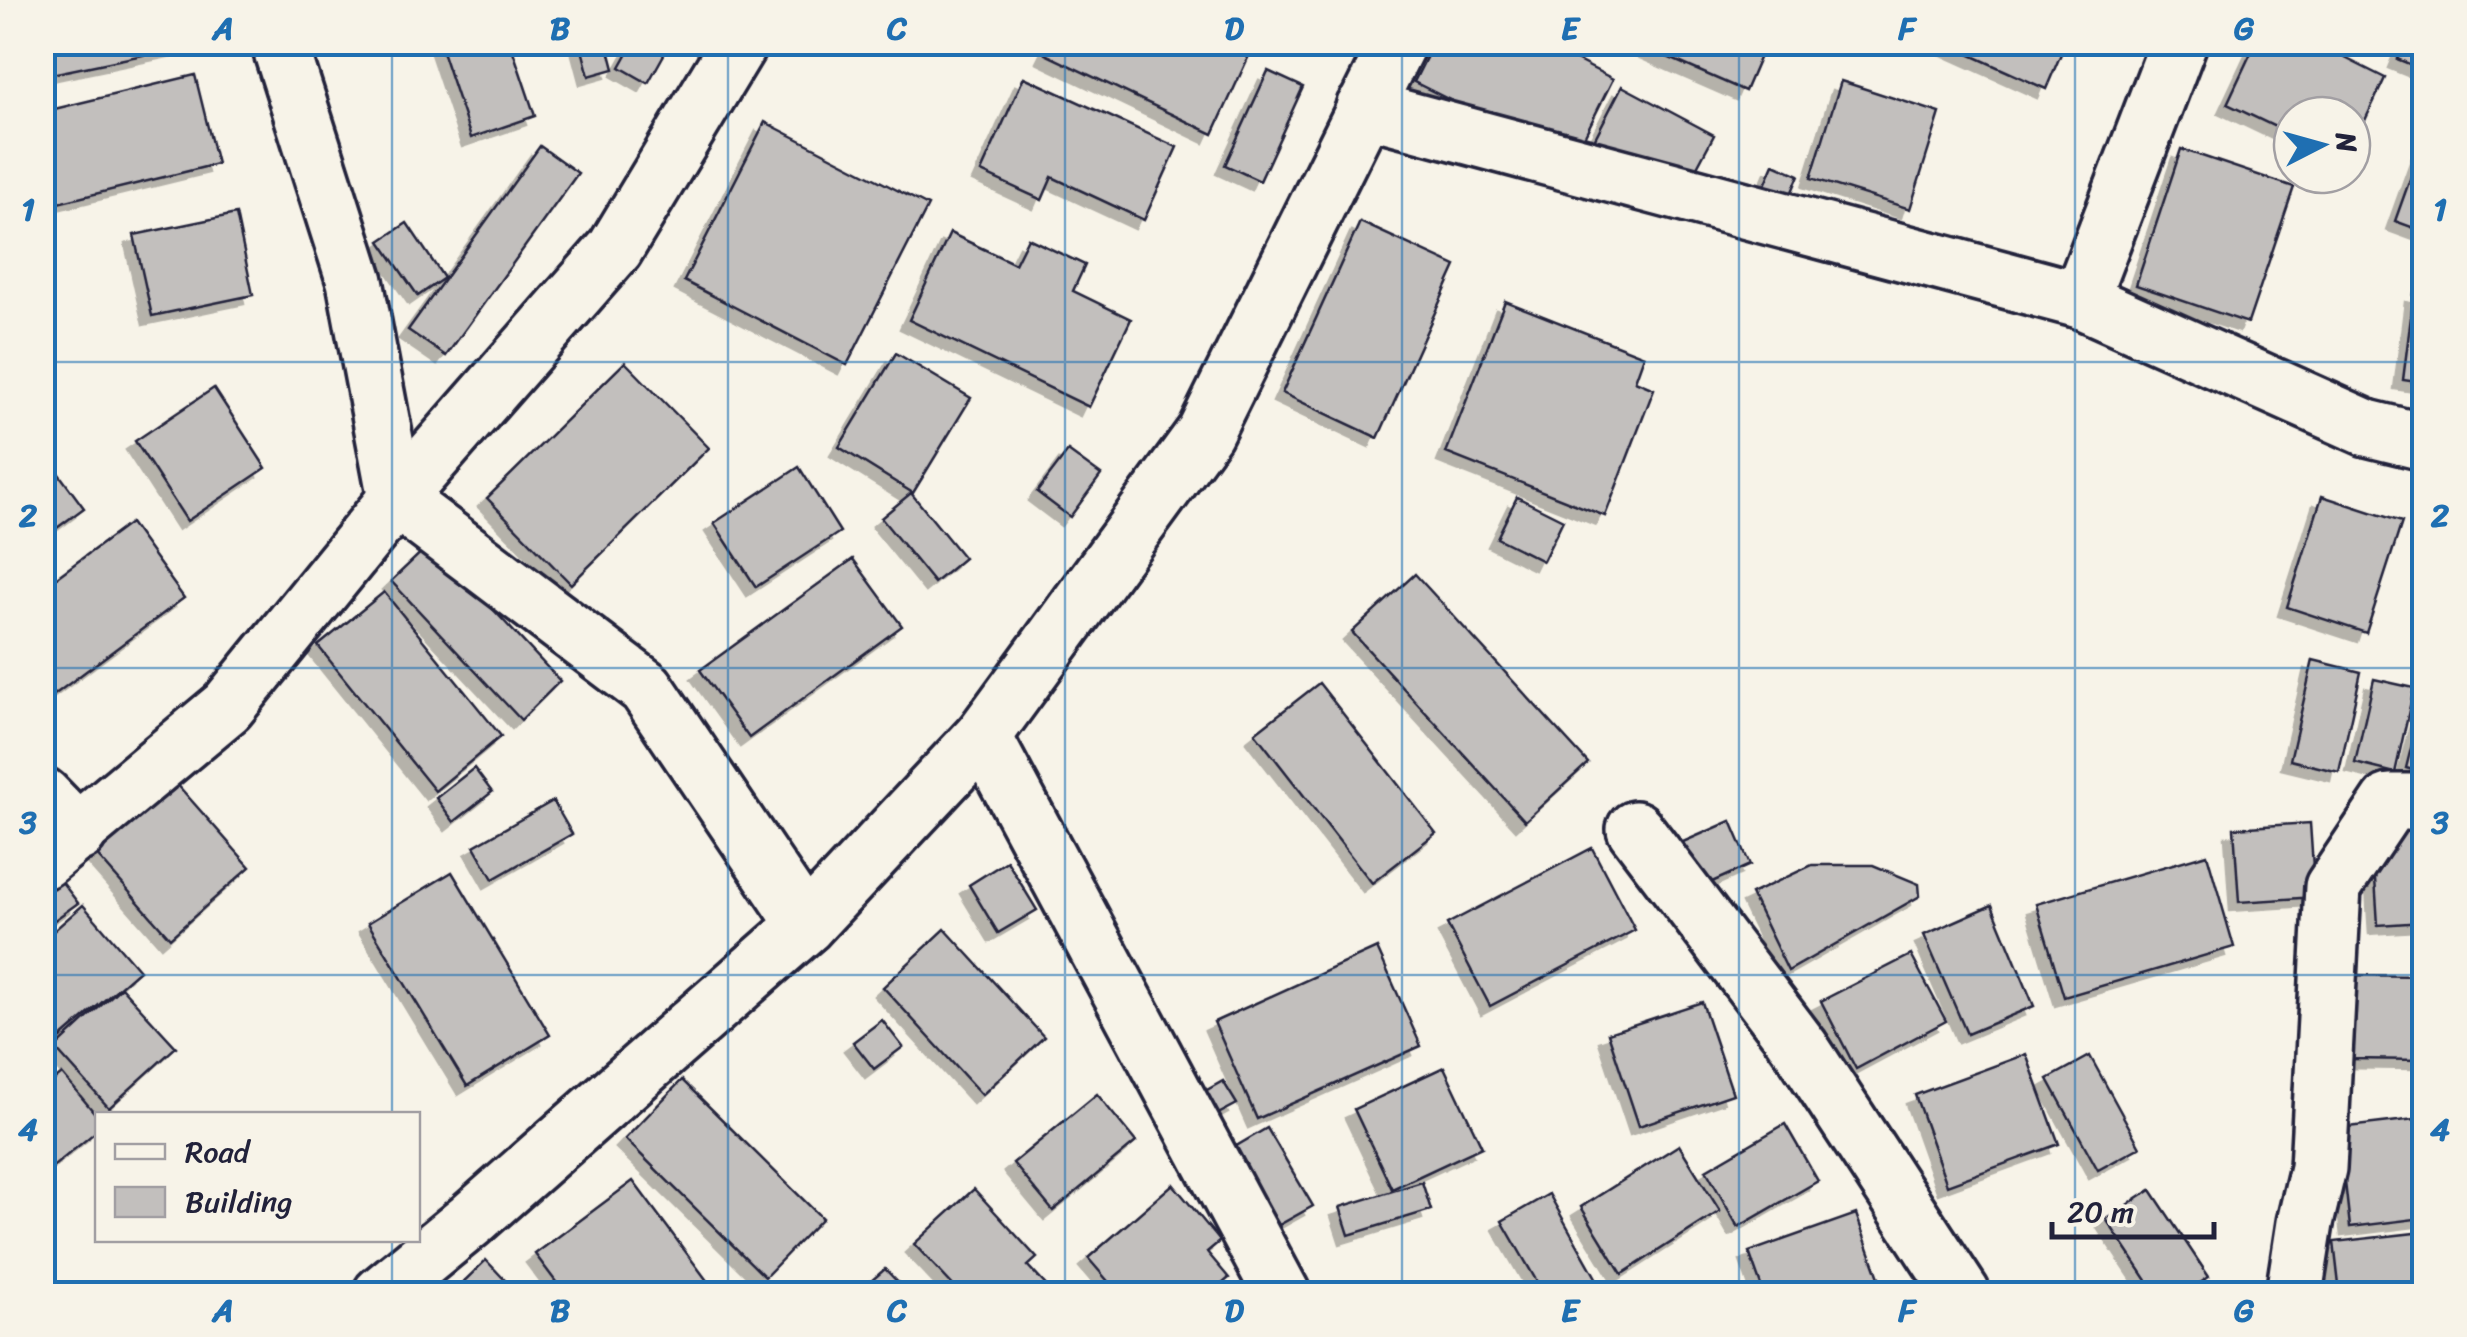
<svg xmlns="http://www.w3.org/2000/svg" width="2467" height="1337" viewBox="0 0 2467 1337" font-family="Sriracha,sans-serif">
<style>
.building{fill:#c2bfbd;stroke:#22223b;stroke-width:2.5;filter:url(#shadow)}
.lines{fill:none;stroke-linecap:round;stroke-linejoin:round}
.minor-casing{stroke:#22223b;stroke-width:62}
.minor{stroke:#f7f3e8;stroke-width:55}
.grid{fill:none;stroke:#1f6fb2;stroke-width:2.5;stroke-opacity:0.55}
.neatline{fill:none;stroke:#1f6fb2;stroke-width:4}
.grid-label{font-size:32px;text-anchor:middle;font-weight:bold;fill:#1f6fb2}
</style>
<defs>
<filter id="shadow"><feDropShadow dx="-9" dy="9" stdDeviation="0" flood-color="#0004"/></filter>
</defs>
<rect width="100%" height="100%" fill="#f7f3e8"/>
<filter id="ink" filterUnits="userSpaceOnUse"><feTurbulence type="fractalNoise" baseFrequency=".01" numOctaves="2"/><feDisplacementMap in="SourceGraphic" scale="20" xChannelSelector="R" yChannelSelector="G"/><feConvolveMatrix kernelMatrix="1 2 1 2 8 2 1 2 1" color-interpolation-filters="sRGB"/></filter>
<g filter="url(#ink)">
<g class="building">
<polygon points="42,42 196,42 196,44 42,76"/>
<polygon points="439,42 510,42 535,116 471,138"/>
<polygon points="580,42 607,42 614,69 589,76"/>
<polygon points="634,42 671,42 648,83 620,67"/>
<polygon points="1051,42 1245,42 1253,47 1213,134 1045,54"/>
<polygon points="1434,42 1541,42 1613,79 1572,161 1414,82"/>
<polygon points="1633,42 1766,42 1745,91"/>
<polygon points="1942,42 2066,42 2046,89"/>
<polygon points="2256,42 2313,42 2385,78 2352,148 2352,115 2292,115 2292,135 2227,104"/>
<polygon points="2404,42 2424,42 2424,70 2397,59"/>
<polygon points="1268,71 1303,87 1260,181 1225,165"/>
<polygon points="195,75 217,164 42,207 42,112"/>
<polygon points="1024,77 1177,147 1144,220 1052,177 1042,200 981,172"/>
<polygon points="1841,81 1940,113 1910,209 1811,178"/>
<polygon points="1622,86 1714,135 1683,193 1592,144"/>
<polygon points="765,122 928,206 847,365 684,281"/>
<polygon points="2424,140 2424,225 2422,231 2395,221"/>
<polygon points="540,146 578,173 446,356 408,330"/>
<polygon points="2181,149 2294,187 2248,323 2136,285"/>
<polygon points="1774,164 1799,175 1784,211 1759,199"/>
<polygon points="236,214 253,295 152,316 134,235"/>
<polygon points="1360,222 1456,266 1378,438 1282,393"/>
<polygon points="407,223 444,278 418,296 380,241"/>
<polygon points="950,233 1015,264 1028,238 1085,265 1073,291 1131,319 1089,407 909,320"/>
<polygon points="2414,293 2424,295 2424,383 2403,380"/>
<polygon points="1505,301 1644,356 1635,381 1654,389 1605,516 1446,453"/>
<polygon points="896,353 971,398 913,493 839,447"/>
<polygon points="625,362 709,448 571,584 487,498"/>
<polygon points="214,388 266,468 187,521 135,441"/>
<polygon points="42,451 84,508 42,539"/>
<polygon points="1068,451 1101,475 1070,517 1037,492"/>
<polygon points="799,467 840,532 756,587 714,523"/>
<polygon points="911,493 964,558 934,583 881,518"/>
<polygon points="2322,496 2402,522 2366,633 2287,607"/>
<polygon points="1517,497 1563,520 1543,561 1497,538"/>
<polygon points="130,523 184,598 42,704 42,588"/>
<polygon points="431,543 560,681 521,720 391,581"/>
<polygon points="853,559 902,626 749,738 700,670"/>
<polygon points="1415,574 1588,763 1525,821 1352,632"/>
<polygon points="384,592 501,736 435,791 318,646"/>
<polygon points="2313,660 2361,672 2339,772 2290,760"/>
<polygon points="2374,679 2414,688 2395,773 2355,763"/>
<polygon points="1319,683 1436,833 1372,883 1255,733"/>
<polygon points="2424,696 2424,773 2406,768"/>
<polygon points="474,768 492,792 454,822 436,798"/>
<polygon points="176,783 250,867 170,938 96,854"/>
<polygon points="553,801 572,834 493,879 474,846"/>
<polygon points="1731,821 1750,865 1703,886 1683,842"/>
<polygon points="2310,823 2315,897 2239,902 2234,828"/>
<polygon points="2424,828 2424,922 2378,925 2372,832"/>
<polygon points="1592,848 1635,930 1490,1006 1447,924"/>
<polygon points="2207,854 2234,947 2064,997 2036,904"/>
<polygon points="1007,861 1037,910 998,933 969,885"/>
<polygon points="1812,865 1873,865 1919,884 1920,896 1788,971 1751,894"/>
<polygon points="452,872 550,1035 467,1086 368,923"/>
<polygon points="55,873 78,903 42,929 42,882"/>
<polygon points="83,905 139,970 53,1045 42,1033 42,941"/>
<polygon points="1992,905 2034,1006 1967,1034 1924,935"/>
<polygon points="945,929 1044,1037 982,1095 883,987"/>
<polygon points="1377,948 1421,1046 1257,1119 1214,1022"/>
<polygon points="1911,955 1946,1021 1856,1069 1821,1001"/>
<polygon points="2350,975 2424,976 2424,1060 2349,1059"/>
<polygon points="121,987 176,1047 109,1108 55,1048"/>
<polygon points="1702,1002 1733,1094 1639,1126 1608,1033"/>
<polygon points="882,1020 903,1047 874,1069 853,1042"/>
<polygon points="2026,1054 2059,1144 1947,1185 1915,1095"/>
<polygon points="2090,1056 2140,1147 2098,1170 2048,1079"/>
<polygon points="1444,1067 1482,1147 1392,1189 1354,1109"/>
<polygon points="62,1074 98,1117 98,1130 43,1175 42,1090"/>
<polygon points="682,1080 822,1218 765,1277 625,1139"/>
<polygon points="1223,1081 1237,1104 1203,1122 1191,1099"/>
<polygon points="1097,1094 1136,1142 1053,1211 1013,1163"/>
<polygon points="2424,1118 2424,1218 2350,1227 2339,1128"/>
<polygon points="1785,1124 1818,1181 1738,1227 1706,1170"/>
<polygon points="1267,1128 1313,1206 1279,1225 1233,1148"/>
<polygon points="1679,1145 1720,1211 1622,1274 1581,1207"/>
<polygon points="633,1181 717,1294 565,1294 535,1254"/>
<polygon points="1422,1182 1431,1210 1349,1235 1340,1207"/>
<polygon points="1173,1184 1220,1241 1207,1252 1229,1278 1210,1294 1119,1294 1088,1258"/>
<polygon points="974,1189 1037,1258 1028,1266 1054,1294 961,1294 914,1244"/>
<polygon points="2151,1190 2209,1277 2183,1294 2156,1294 2106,1219"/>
<polygon points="1549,1194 1599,1283 1578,1294 1544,1294 1502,1221"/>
<polygon points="1856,1214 1885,1294 1764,1294 1749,1252"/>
<polygon points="2424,1232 2424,1294 2340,1294 2334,1242"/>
<polygon points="486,1260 518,1294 462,1294 457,1288"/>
<polygon points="885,1269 909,1294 856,1294"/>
</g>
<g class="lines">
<defs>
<g id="minor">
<polyline points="279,42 355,281 396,499 646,688 806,925"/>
<polyline points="1364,108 2080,300 2367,428 2424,442"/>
<polyline points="2080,300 2179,42"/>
<polyline points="983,736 1282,1294"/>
<polyline points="42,795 79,833"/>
<polyline points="1635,829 1801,1048 1962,1294"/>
<polyline points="42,861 227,707 396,499 615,249 740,42"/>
<polyline points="381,1294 471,1220 806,925 983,736 1205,432 1398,42"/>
<polyline points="2294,1294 2305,1223 2318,1168 2333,887 2390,802 2424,802"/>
</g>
</defs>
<use href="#minor" class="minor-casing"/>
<use href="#minor" class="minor"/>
</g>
</g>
<path class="grid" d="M392 42V1114M728 42V1294M1065 42V1294M1402 42V1294M1739 42V1294M2075 42V1294M42 362H2424M42 668H2424M42 975H2424M392 1240V1294"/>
<rect width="2467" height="1337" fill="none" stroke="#f7f3e8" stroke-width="110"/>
<rect x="95" y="1112" width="325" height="130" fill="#f7f3e8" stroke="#a29fa3" stroke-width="2.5"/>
<rect x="115" y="1144" width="50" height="15" fill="#f7f3e8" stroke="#a29fa3" stroke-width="2.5"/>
<text x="185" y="1162" font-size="30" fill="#22223b">Road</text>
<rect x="115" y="1187" width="50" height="30" fill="#c2bfbd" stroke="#a29fa3" stroke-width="2.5"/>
<text x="185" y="1212" font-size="30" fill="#22223b">Building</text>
<g transform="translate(2322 145) rotate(84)"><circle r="48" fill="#f7f3e8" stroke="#a29fa3" stroke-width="2.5"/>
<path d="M0-8L18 38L0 25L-18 38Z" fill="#1f6fb2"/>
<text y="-15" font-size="28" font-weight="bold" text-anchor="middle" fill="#22223b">N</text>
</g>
<path d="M2052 1222v15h162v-15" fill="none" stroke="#22223b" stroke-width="5"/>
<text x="2067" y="1222" font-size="30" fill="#22223b" stroke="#f7f3e8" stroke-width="8" paint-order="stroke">20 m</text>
<rect x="55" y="55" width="2357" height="1227" class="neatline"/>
<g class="grid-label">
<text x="223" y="39">A</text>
<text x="560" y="39">B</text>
<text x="897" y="39">C</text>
<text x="1234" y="39">D</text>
<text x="1570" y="39">E</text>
<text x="1907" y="39">F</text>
<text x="2244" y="39">G</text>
<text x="28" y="220">1</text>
<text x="2440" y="220">1</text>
<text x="28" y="526">2</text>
<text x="2440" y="526">2</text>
<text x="28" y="833">3</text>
<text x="2440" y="833">3</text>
<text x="28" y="1140">4</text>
<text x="2440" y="1140">4</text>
<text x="223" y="1321">A</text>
<text x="560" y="1321">B</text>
<text x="897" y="1321">C</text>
<text x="1234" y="1321">D</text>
<text x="1570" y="1321">E</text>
<text x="1907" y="1321">F</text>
<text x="2244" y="1321">G</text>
</g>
</svg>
